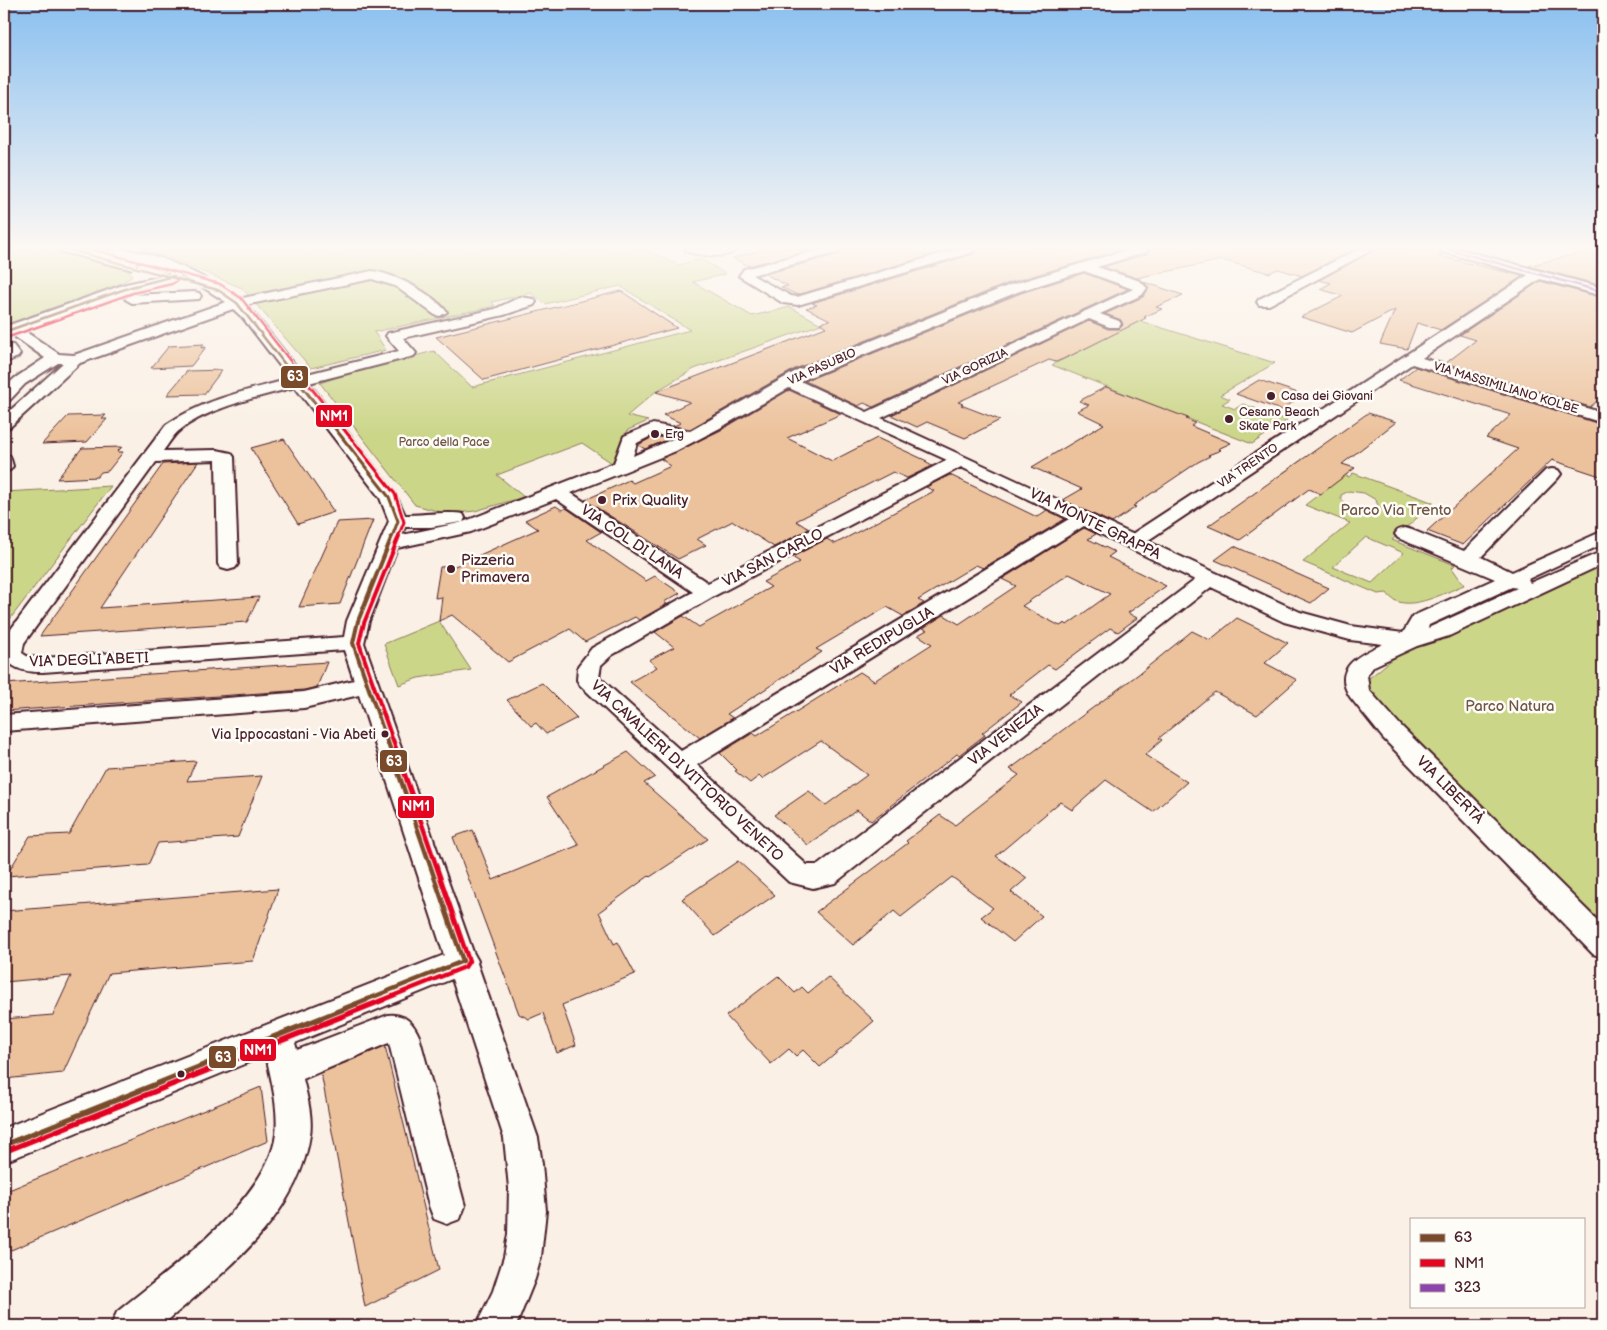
<svg xmlns="http://www.w3.org/2000/svg" width="1607" height="1330" viewBox="0 0 1607 1330" font-family="'Balsamiq Sans',sans-serif">
<style>
.green{fill:#ccd689;stroke:#8b7a5a;fill-rule:evenodd}
.building{fill:#ecc29c;stroke:#4a1f2b;fill-rule:evenodd}
.lines{fill:none;stroke-linecap:round;stroke-linejoin:round}
.minor-casing{stroke:#4a1f2b;stroke-width:4}
.minor{fill:#fdfcf7;fill-rule:evenodd}
.bus-1-far4-casing{stroke:#fdfcf7;stroke-width:5}
.bus-1-far3-casing{stroke:#fdfcf7;stroke-width:6}
.bus-1-far2-casing{stroke:#fdfcf7;stroke-width:8}
.bus-1-far1-casing{stroke:#fdfcf7;stroke-width:8}
.bus-1-casing{stroke:#fdfcf7;stroke-width:9}
.bus-2-far4-casing{stroke:#fdfcf7;stroke-width:5}
.bus-2-far3-casing{stroke:#fdfcf7;stroke-width:6}
.bus-2-far2-casing{stroke:#fdfcf7;stroke-width:8}
.bus-2-far1-casing{stroke:#fdfcf7;stroke-width:8}
.bus-2-casing{stroke:#fdfcf7;stroke-width:9}
.bus-3-casing{stroke:#fdfcf7;stroke-width:5}
.bus-1-far4{stroke:#7a4b2a;stroke-width:2.5}
.bus-1-far3{stroke:#7a4b2a;stroke-width:3}
.bus-1-far2{stroke:#7a4b2a;stroke-width:4}
.bus-1-far1{stroke:#7a4b2a;stroke-width:4.5}
.bus-1{stroke:#7a4b2a;stroke-width:5.5}
.bus-2-far4{stroke:#e40520;stroke-width:2.5}
.bus-2-far3{stroke:#e40520;stroke-width:3}
.bus-2-far2{stroke:#e40520;stroke-width:4}
.bus-2-far1{stroke:#e40520;stroke-width:4.5}
.bus-2{stroke:#e40520;stroke-width:5.5}
.bus-3{stroke:#8e44ad;stroke-width:2.5}
.poi-dot{fill:#4a1f2b;stroke:#fdfcf7;stroke-width:2}
.labels{text-anchor:middle;dominant-baseline:central;stroke-width:5;stroke-linejoin:round;paint-order:stroke}
.far-street-label{font-size:12px;fill:#4a1f2b;stroke:#fdfcf7}
.far-poi-label{font-size:12px;fill:#4a1f2b;stroke:#fdfcf7;text-anchor:start}
.far-park-label{font-size:12px;fill:#715647;stroke:#fdfcf7}
.bus-label{font-size:14px;fill:#4a1f2b;stroke:#fdfcf7;text-anchor:end}
.poi-label{font-size:15px;fill:#4a1f2b;stroke:#fdfcf7;text-anchor:start}
.park-label{font-size:15px;fill:#715647;stroke:#fdfcf7}
.street-label{font-size:15px;fill:#4a1f2b;stroke:#fdfcf7}
.line-badge{stroke:#fdfcf7;stroke-width:2}
.badge-label{font-size:14px;text-anchor:middle;font-weight:bold;fill:#fff}
</style>
<rect width="100%" height="100%" fill="#faf0e5"/>
<filter id="ink" filterUnits="userSpaceOnUse"><feTurbulence type="fractalNoise" baseFrequency=".02" numOctaves="2"/><feDisplacementMap in="SourceGraphic" scale="10" xChannelSelector="R" yChannelSelector="G"/><feConvolveMatrix kernelMatrix="1 2 1 2 8 2 1 2 1" color-interpolation-filters="sRGB"/></filter>
<g filter="url(#ink)">
<g class="green">
<polygon points="4,249 44,249 125,269 132,274 130,278 117,285 4,325"/>
<polygon points="140,249 644,249 678,265 701,259 726,274 693,282 752,316 790,307 821,324 694,369 655,392 627,416 648,421 628,430 612,463 582,443 497,475 524,497 475,511 448,514 415,505 320,383 346,374 434,351 472,387 690,330 620,286 545,304 531,293 492,302 495,306 374,332 386,350 311,368 242,288 157,253"/>
<polygon points="1140,321 1275,363 1220,395 1230,399 1222,404 1235,409 1243,404 1257,409 1249,414 1262,419 1270,414 1287,420 1252,444 1052,365"/>
<path d="M1303 459 1349 477 1353 473 1434 503 1392 540 1455 565 1452 568 1464 585C1446 592 1402 617 1387 593L1378 594 1303 562 1350 523 1305 505 1325 490 1283 473ZM1349 491 1364 493 1376 500 1378 506C1367 514 1348 509 1341 498V495ZM1366 537 1404 553 1372 583 1333 567Z"/>
<polygon points="111,486 4,627 4,492"/>
<polygon points="1603,563 1603,936 1372,701 1368,679 1401,652"/>
<polygon points="439,621 471,670 418,678 399,685 384,644"/>
</g>
<g class="building">
<polygon points="765,249 816,249 749,266 733,258"/>
<polygon points="844,249 951,249 797,295 781,287 788,286 765,274 840,254"/>
<polygon points="977,249 1124,249 1009,283 795,369 690,429 673,426 681,423 663,415 690,402 656,392 826,327 820,323 830,320 806,308 817,305 812,303 974,254"/>
<polygon points="1150,249 1355,249 1302,276 1278,269 1269,273 1222,260 1137,278 1103,267 1147,254"/>
<polygon points="1376,249 1439,249 1443,254 1438,256 1523,276 1441,330 1417,323 1407,349 1380,344 1395,310 1352,333 1301,317 1343,296 1320,289 1331,283 1319,280"/>
<polygon points="1596,249 1603,249 1603,286 1528,266"/>
<polygon points="1084,273 1128,289 873,407 864,403 858,406 805,381 1021,293"/>
<polygon points="1540,281 1603,298 1603,396 1590,407 1446,363 1476,340 1460,335"/>
<polygon points="1144,282 1183,295 1156,307 1162,309 1144,317 1146,318 1072,355 1056,362 1049,360 958,402 963,404 961,405 1000,420 965,438 927,422 917,427 891,415 1089,321 1108,329 1119,329 1123,325 1121,320 1105,314 1143,297 1149,288"/>
<polygon points="621,291 677,328 484,380 436,337"/>
<polygon points="204,344 201,348 206,347 191,366 151,368 169,346"/>
<polygon points="1416,367 1603,425 1603,477 1552,460 1463,545 1427,531 1518,449 1486,438 1511,415 1399,380"/>
<polygon points="222,370 204,394 167,395 187,371"/>
<polygon points="1259,380 1304,395 1281,410 1236,394"/>
<polygon points="1106,387 1188,418 1186,419 1195,423 1191,426 1231,443 1218,449 1221,450 1208,455 1210,456 1198,462 1133,506 1136,507 1112,523 1063,500 1082,489 1032,467 1104,424 1077,411 1089,405 1079,401"/>
<polygon points="789,390 841,414 787,438 832,461 877,438 927,461 925,462 932,466 907,478 893,472 796,521 809,529 774,547 733,521 697,539 706,545 678,559 585,500 629,480 633,483 671,466 661,459 721,430"/>
<polygon points="1368,413 1396,422 1342,464 1355,468 1321,494 1309,489 1240,540 1208,526"/>
<polygon points="106,415 102,419 107,419 87,442 42,444 68,416"/>
<polygon points="655,436 669,439 645,449 638,445"/>
<polygon points="284,439 334,512 298,524 251,448"/>
<polygon points="122,447 117,452 123,452 108,471 101,472 97,477 57,479 82,448"/>
<polygon points="198,462 100,608 259,597 247,622 40,636 163,464"/>
<polygon points="950,475 1037,517 1047,510 1065,519 983,568 976,565 918,600 924,603 903,616 887,607 816,649 822,652 727,714 733,718 700,738 630,682 657,667 649,660 674,647 655,632 683,616 699,627 771,587 763,582 800,562 792,557 827,539 835,544 934,491 926,487"/>
<polygon points="556,506 562,510 566,508 601,532 587,540 646,581 655,576 680,593 664,602 667,604 639,620 635,617 585,642 570,629 508,662 452,615 439,621 442,597 435,598 440,567 455,566 538,529 525,520"/>
<polygon points="373,520 340,604 299,607 337,522"/>
<path d="M1084 528 1096 534 1088 539 1115 552 1108 557 1166 586 1128 613 1137 618 1118 632 1110 628 1055 669 1048 665 1009 695 1022 702 982 733 985 735 959 755 957 754 871 821 857 810 808 845 774 815 809 791 826 805 867 775 821 741 762 779 759 776 750 783 735 771 737 770 720 753 753 733 757 736 860 672 874 681 932 644 918 635 927 630 923 628 944 615 959 624 1016 586 1002 579ZM1069 574 1110 594 1067 625 1065 623 1060 626 1022 606Z"/>
<polygon points="1234,546 1329,588 1311,603 1215,560"/>
<polygon points="1237,618 1288,643 1265,663 1297,680 1257,715 1215,692 1159,738 1162,740 1145,755 1187,782 1153,812 1106,780 1072,810 1060,802 996,856 1027,878 1011,892 1042,916 1013,942 981,917 993,908 952,877 901,917 894,911 853,945 816,912 908,843 906,841 940,815 955,825 1019,775 1010,769 1140,673 1192,631 1210,640"/>
<polygon points="327,662 317,687 304,690 4,711 4,684"/>
<polygon points="542,683 577,718 546,734 536,723 531,726 507,700"/>
<polygon points="628,752 655,777 644,783 708,839 650,877 649,876 599,912 614,944 618,942 635,974 562,1005 576,1045 557,1053 543,1013 529,1019 519,1014 453,837 473,830 493,880 579,845 547,797"/>
<polygon points="196,761 187,781 262,776 238,837 158,843 148,865 6,876 30,836 69,834 106,767"/>
<polygon points="738,861 775,895 715,936 682,899"/>
<polygon points="278,889 253,961 109,973 63,1073 4,1079 4,1019 53,1015 71,976 4,982 4,911"/>
<polygon points="778,976 795,993 802,987 808,993 828,977 874,1021 820,1067 803,1050 796,1056 789,1049 771,1064 726,1016"/>
<polygon points="385,1046 439,1270 365,1307 321,1073"/>
<polygon points="261,1087 268,1141 4,1253 4,1192"/>
</g>
<g class="lines">
<defs>
<g id="minor">
<polygon points="61,249 80,249 134,262 136,265 130,269 63,252"/>
<path d="M109 249C148 246 206 276 238 299L372 271C395 274 432 293 447 312L440 316 435 315 395 286 372 279 245 305 253 312 303 375 399 351 386 336 388 333 495 309 520 297 534 299 536 302 534 305 504 315 403 338 416 353 414 356 309 383 395 493 405 515C421 515 450 511 463 514L465 518 463 522 614 463 624 436 653 424 690 431 796 371 1010 285 1130 249H1148L1146 252 1097 267 1140 281 1147 288 1142 295 1100 314 1119 321 1121 324 1119 327H1109L1089 319 881 418 1132 534 1528 275 1443 252 1441 249H1459L1603 288V296L1540 279 1422 358 1603 413V423L1412 364 1147 541 1300 612 1351 626 1403 633 1413 616 1495 579 1398 538 1395 534 1398 530 1405 528 1412 530 1464 551 1546 470 1552 469 1558 470 1561 474 1558 478 1481 557 1512 572 1603 531V544L1528 579 1530 583 1603 551V564L1449 636 1417 646 1374 666 1367 675 1369 690 1401 726 1603 926V957L1593 954 1383 738 1350 697C1331 667 1361 654 1383 644L1350 640 1284 622 1211 587 835 883 813 888 789 882 580 685 577 680 578 666 592 648 693 592 556 499 471 532 397 548 369 621 364 643 473 952 478 961 477 963 538 1138 542 1164 546 1211 541 1257 535 1279 516 1326H476L493 1291 504 1257 508 1234 509 1188 504 1138 452 979 295 1043 297 1050 388 1015C404 1013 413 1022 419 1036L465 1206 460 1219 447 1224 434 1219 429 1206 389 1043 386 1044 303 1079C307 1096 313 1117 310 1135 298 1219 220 1275 161 1326H111L117 1312C166 1272 268 1200 276 1134 279 1108 271 1079 266 1055L4 1162V1128L444 955 359 695 304 708 4 731V715L304 692 354 680 344 650 43 672C20 672 0 667 5 637L166 425C202 400 248 390 290 379L243 318 233 309 80 363 10 427 4 429V416L63 363H58L25 384 10 400 4 402V388L15 378 45 358 11 334 4 336V327L126 284 167 275 171 272 111 252ZM1084 271 1133 289 867 412 800 381 1020 291ZM181 276 198 284 226 302 74 355 59 354 23 330 135 290 175 281ZM295 387 380 498 389 521 347 621 344 637 43 658 28 657 22 653 24 643 156 462 216 460 218 564 221 568 228 570 235 568 238 564 234 457 231 453 217 450 163 451C168 445 173 435 180 430 209 407 259 397 295 387ZM789 388 947 460 708 583 571 493 676 451 720 428ZM655 434 675 438 633 456 637 443ZM961 467 1069 519 681 751 599 677 601 665 612 655 714 596ZM462 522 459 523 402 535 405 527H431ZM1084 526 1195 580 818 865H807L697 765ZM1512 587 1517 588 1428 628 1429 625Z"/>
<path d="M685 249H737C727 260 700 255 687 252Z"/>
<polygon points="823,249 842,249 840,252 752,275 791,296 797,297 957,249 975,249 973,252 798,305 783,303 739,276 744,269"/>
<polygon points="1359,249 1374,249 1269,305 1259,305 1257,302 1259,299"/>
<polygon points="194,292 199,293 201,296 199,299 132,303 125,299 132,295"/>
<polygon points="4,344 13,345 20,354 18,357 4,363"/>
<polygon points="4,455 10,456 13,466 10,470 4,471"/>
</g>
</defs>
<use href="#minor" class="minor-casing"/>
<use href="#minor" class="minor"/>
<defs>
<g id="bus-1-far4">
<polyline points="67,249 218,290 237,303 294,376"/>
<polyline points="4,332 131,287 174,276"/>
</g>
<polyline id="bus-1-far3" points="293,375 389,497 398,521 392,537"/>
<polyline id="bus-1-far2" points="387,741 353,643 358,621 392,536"/>
<polyline id="bus-1-far1" points="363,1001 463,961 387,740"/>
<polyline id="bus-1" points="4,1145 366,1000"/>
<g id="bus-2-far4">
<polyline points="91,249 220,284 241,298 302,376"/>
<polyline points="6,338 133,293 172,284 177,281"/>
</g>
<polyline id="bus-2-far3" points="301,375 395,494 404,522 398,537"/>
<polyline id="bus-2-far2" points="393,741 359,643 364,623 399,536"/>
<polyline id="bus-2-far1" points="380,1001 465,967 469,961 393,740"/>
<polyline id="bus-2" points="6,1151 383,1000"/>
<polyline id="bus-3" points="1447,249 1603,292"/>
</defs>
<use href="#bus-1-far4" class="bus-1-far4-casing"/>
<use href="#bus-1-far3" class="bus-1-far3-casing"/>
<use href="#bus-1-far2" class="bus-1-far2-casing"/>
<use href="#bus-1-far1" class="bus-1-far1-casing"/>
<use href="#bus-1" class="bus-1-casing"/>
<use href="#bus-2-far4" class="bus-2-far4-casing"/>
<use href="#bus-2-far3" class="bus-2-far3-casing"/>
<use href="#bus-2-far2" class="bus-2-far2-casing"/>
<use href="#bus-2-far1" class="bus-2-far1-casing"/>
<use href="#bus-2" class="bus-2-casing"/>
<use href="#bus-3" class="bus-3-casing"/>
<use href="#bus-1-far4" class="bus-1-far4"/>
<use href="#bus-1-far3" class="bus-1-far3"/>
<use href="#bus-1-far2" class="bus-1-far2"/>
<use href="#bus-1-far1" class="bus-1-far1"/>
<use href="#bus-1" class="bus-1"/>
<use href="#bus-2-far4" class="bus-2-far4"/>
<use href="#bus-2-far3" class="bus-2-far3"/>
<use href="#bus-2-far2" class="bus-2-far2"/>
<use href="#bus-2-far1" class="bus-2-far1"/>
<use href="#bus-2" class="bus-2"/>
<use href="#bus-3" class="bus-3"/>
</g>
</g>
<linearGradient id="sky" x2="0" y2="1"><stop stop-color="#8ac0f0"/><stop offset="0.57" stop-color="#fdf8f3"/><stop offset="1" stop-color="#fdf8f3" stop-opacity="0"/></linearGradient>
<rect width="1607" height="435" fill="url(#sky)"/>
<g class="poi-dot">
<circle cx="1271" cy="396" r="5"/>
<circle cx="1229" cy="419" r="5"/>
<circle cx="655" cy="434" r="5"/>
<circle cx="602" cy="500" r="5"/>
<circle cx="451" cy="569" r="5"/>
<circle cx="385" cy="734" r="4.5"/>
<circle cx="181" cy="1074" r="4.5"/>
</g>
<g class="labels">
<g class="far-street-label">
<text transform="translate(822 367) rotate(-24)">VIA PASUBIO</text>
<text transform="translate(975 367) rotate(-25)">VIA GORIZIA</text>
<text transform="translate(1506 388) rotate(17)">VIA MASSIMILIANO KOLBE</text>
<text transform="translate(1248 466) rotate(-34)">VIA TRENTO</text>
</g>
<g class="far-poi-label">
<text x="1281" y="396">Casa dei Giovani</text>
<text x="1239" y="412">Cesano Beach<tspan x="1239" dy="14">Skate Park</tspan></text>
<text x="665" y="434">Erg</text>
</g>
<g class="far-park-label">
<text x="444" y="442">Parco della Pace</text>
</g>
<g class="bus-label">
<text x="376" y="734">Via Ippocastani - Via Abeti</text>
</g>
<g class="poi-label">
<text x="612" y="500">Prix Quality</text>
<text x="461" y="560">Pizzeria<tspan x="461" dy="17">Primavera</tspan></text>
</g>
<g class="park-label">
<text x="1396" y="510">Parco Via Trento</text>
<text x="1510" y="706">Parco Natura</text>
</g>
<g class="street-label">
<text transform="translate(1095 524) rotate(26)">VIA MONTE GRAPPA</text>
<text transform="translate(632 542) rotate(34)">VIA COL DI LANA</text>
<text transform="translate(773 558) rotate(-27)">VIA SAN CARLO</text>
<text transform="translate(882 641) rotate(-31)">VIA REDIPUGLIA</text>
<text transform="translate(89 660) rotate(-2)">VIA DEGLI ABETI</text>
<text transform="translate(1006 735) rotate(-38)">VIA VENEZIA</text>
<text transform="translate(687 771) rotate(43)">VIA CAVALIERI DI VITTORIO VENETO</text>
<text transform="translate(1450 790) rotate(45)">VIA LIBERTÀ</text>
</g>
</g>
<g class="line-badge">
<rect x="280" y="365" width="29" height="24" rx="5" fill="#7a4b2a"/>
<rect x="315" y="404" width="38" height="24" rx="5" fill="#e40520"/>
<rect x="379" y="749" width="29" height="24" rx="5" fill="#7a4b2a"/>
<rect x="397" y="795" width="38" height="24" rx="5" fill="#e40520"/>
<rect x="239" y="1038" width="38" height="24" rx="5" fill="#e40520"/>
<rect x="208" y="1045" width="29" height="24" rx="5" fill="#7a4b2a"/>
</g>
<g class="badge-label">
<text x="295" y="381">63</text>
<text x="334" y="421">NM1</text>
<text x="394" y="766">63</text>
<text x="416" y="811">NM1</text>
<text x="258" y="1055">NM1</text>
<text x="223" y="1062">63</text>
</g>
<rect width="1607" height="1330" fill="none" stroke="#fdfcf7" stroke-width="20"/>
<rect x="10" y="10" width="1587" height="1310" fill="none" stroke="#4a1f2b" stroke-width="2" filter="url(#ink)"/>
<rect x="1410" y="1218" width="175" height="90" fill="#fdfcf7" stroke="#b5a4a5"/>
<rect x="1420" y="1234" width="25" height="8" fill="#7a4b2a" stroke="#b5a4a5"/>
<text x="1454" y="1242" font-size="15" fill="#4a1f2b">63</text>
<rect x="1420" y="1259" width="25" height="8" fill="#e40520" stroke="#b5a4a5"/>
<text x="1454" y="1268" font-size="15" fill="#4a1f2b">NM1</text>
<rect x="1420" y="1284" width="25" height="8" fill="#8e44ad" stroke="#b5a4a5"/>
<text x="1454" y="1292" font-size="15" fill="#4a1f2b">323</text>
</svg>
